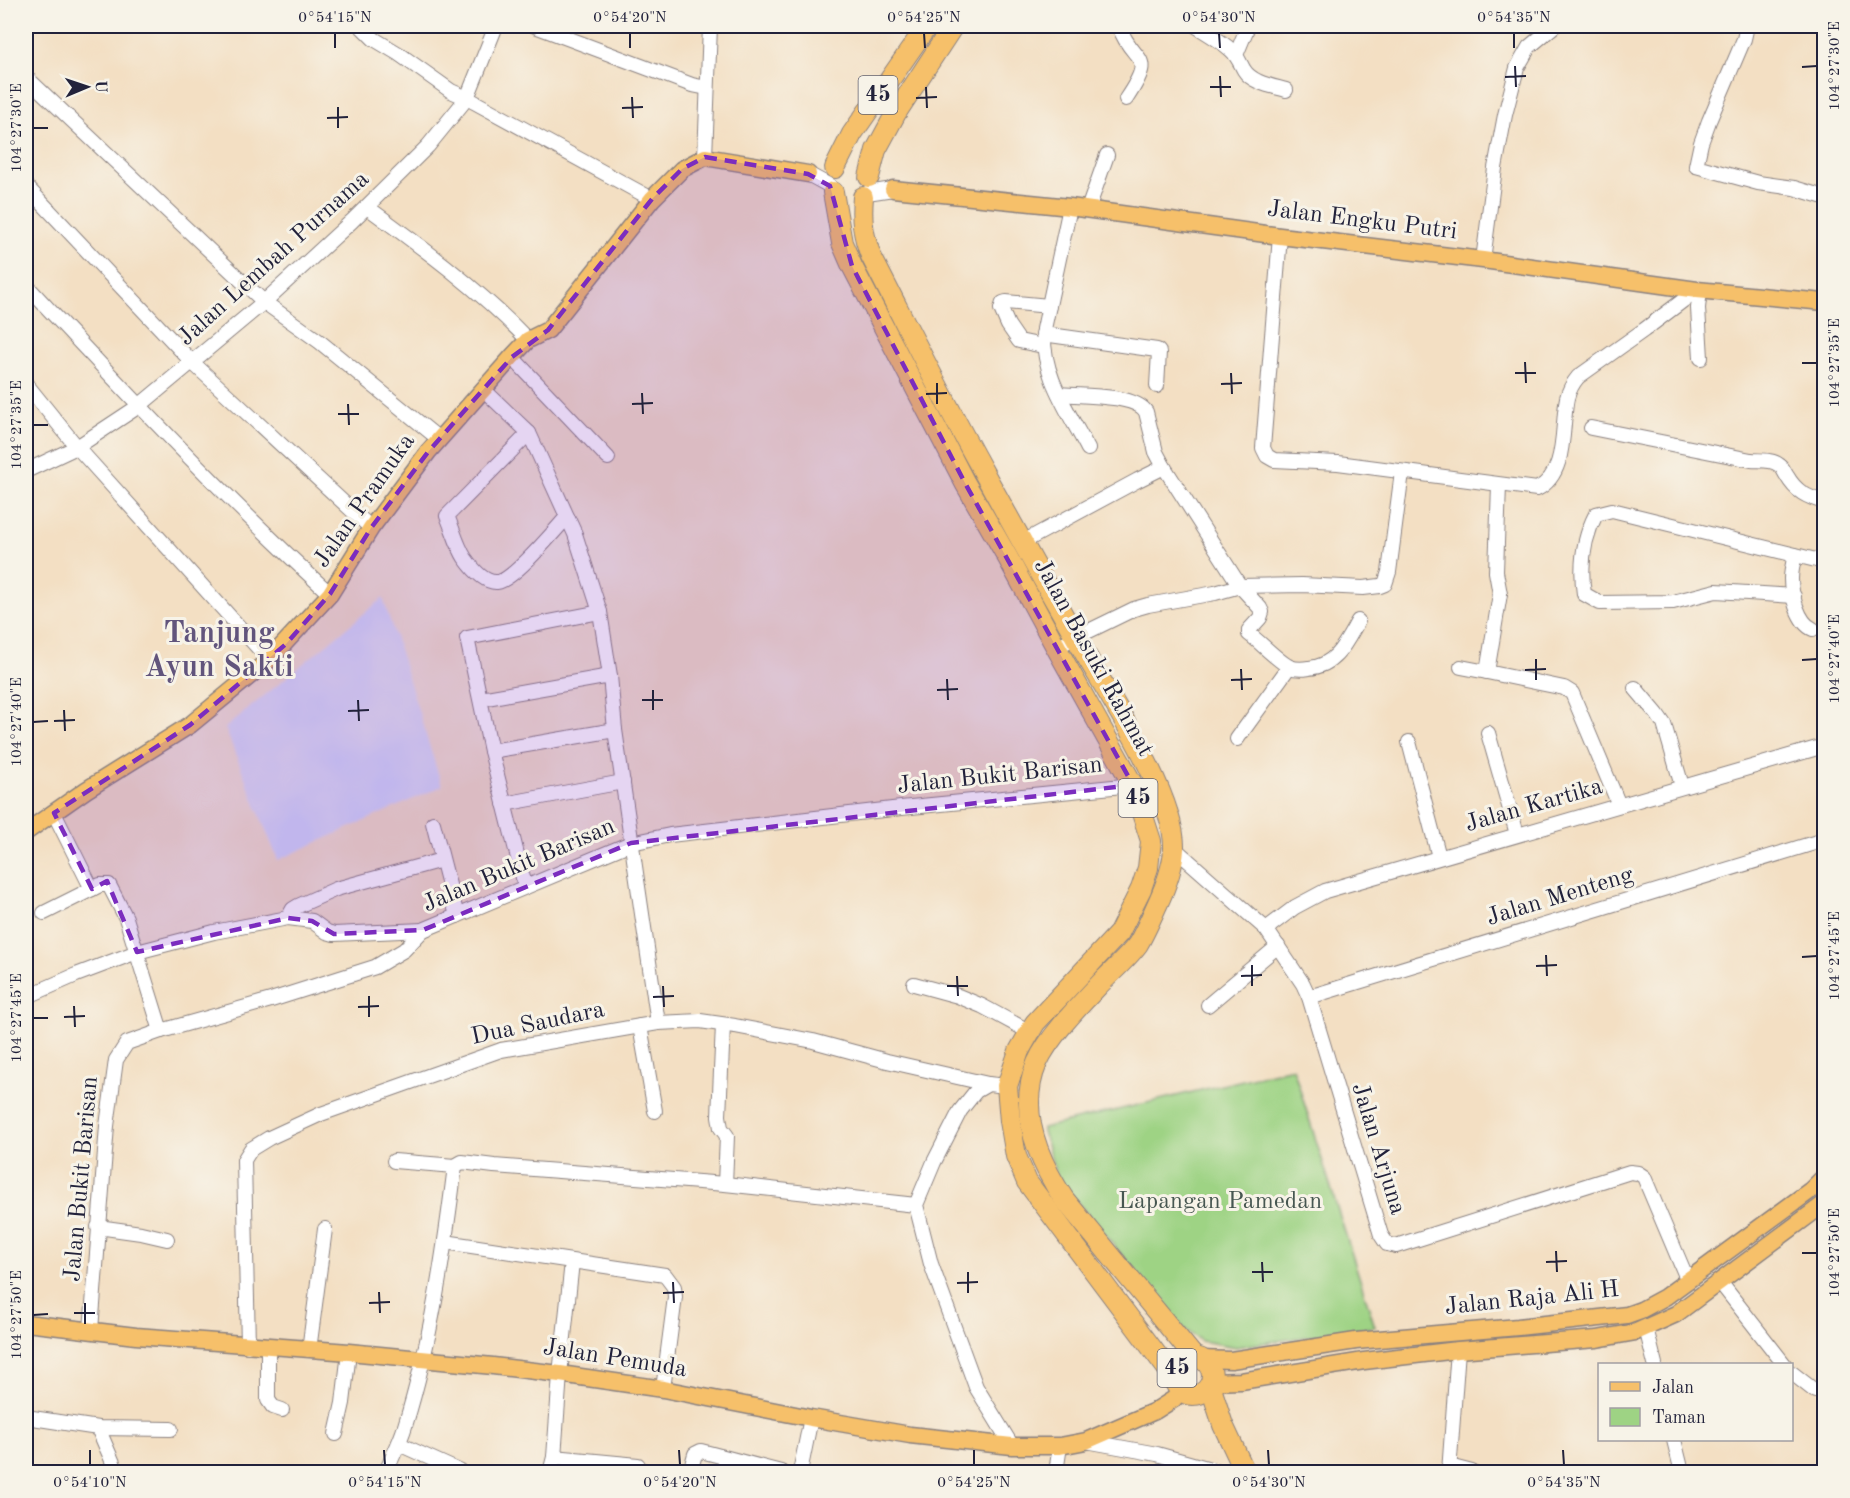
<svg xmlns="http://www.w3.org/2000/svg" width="1850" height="1498" viewBox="0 0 1850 1498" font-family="'Old Standard TT',serif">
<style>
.built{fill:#d2d9f9}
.green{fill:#9ed384;stroke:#607a60;stroke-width:1.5}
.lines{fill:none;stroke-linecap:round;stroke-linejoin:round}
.minor-casing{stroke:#8a807f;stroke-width:16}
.major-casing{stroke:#8a807f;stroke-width:19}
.highway-casing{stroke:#8a807f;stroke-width:22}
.minor{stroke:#fff;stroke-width:14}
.major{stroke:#f6c06b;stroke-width:16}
.highway{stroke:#f6c06b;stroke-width:20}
.marked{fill:#7b2cbf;fill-opacity:0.2;stroke:#7b2cbf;stroke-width:4.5;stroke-dasharray:12 8;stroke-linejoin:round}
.ticks{fill:none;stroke:#22223b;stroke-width:2}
.labels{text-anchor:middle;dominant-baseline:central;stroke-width:6;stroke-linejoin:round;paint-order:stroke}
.shield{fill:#f7f3e8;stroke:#62616f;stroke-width:1.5}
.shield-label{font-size:22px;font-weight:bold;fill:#22223b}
.street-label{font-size:24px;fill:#22223b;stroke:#f7f3e8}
.park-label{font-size:24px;fill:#475751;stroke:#f7f3e8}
.district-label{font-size:30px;font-weight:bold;fill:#61547c;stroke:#f7f3e8}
.neatline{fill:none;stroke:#22223b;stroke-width:2}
.ticks-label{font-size:15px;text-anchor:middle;fill:#22223b}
</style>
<rect width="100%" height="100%" fill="#f7f3e8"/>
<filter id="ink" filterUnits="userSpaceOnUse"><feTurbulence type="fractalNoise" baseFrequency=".0167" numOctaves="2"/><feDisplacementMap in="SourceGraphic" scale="12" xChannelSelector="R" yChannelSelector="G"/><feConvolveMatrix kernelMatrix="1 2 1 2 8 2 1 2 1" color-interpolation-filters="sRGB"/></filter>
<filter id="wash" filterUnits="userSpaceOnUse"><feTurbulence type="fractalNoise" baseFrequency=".008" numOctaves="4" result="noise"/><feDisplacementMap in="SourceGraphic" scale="24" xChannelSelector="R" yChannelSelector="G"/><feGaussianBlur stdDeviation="1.35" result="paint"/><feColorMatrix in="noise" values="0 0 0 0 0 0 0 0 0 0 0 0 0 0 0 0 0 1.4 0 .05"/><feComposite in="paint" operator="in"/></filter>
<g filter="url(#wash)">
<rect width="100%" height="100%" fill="#f3dfc3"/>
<polygon class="built" points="383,598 442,786 278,860 225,728"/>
<polygon class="green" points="1293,1068 1375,1327 1236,1347 1201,1341 1183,1328 1057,1178 1042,1128"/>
</g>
<g filter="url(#ink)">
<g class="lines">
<defs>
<g id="minor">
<polyline points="361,26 374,39 399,54 451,91 467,98 652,199"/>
<polyline points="535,26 692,85 707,88"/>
<path d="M1119 26C1133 66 1158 51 1126 99"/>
<path d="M1196 26C1207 33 1221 41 1231 50 1237 55 1240 63 1244 70 1252 83 1272 86 1286 90"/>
<polyline points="1747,26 1744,39 1709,121 1701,143 1696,166 1758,183 1794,188 1824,197"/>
<polyline points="1236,55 1248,26"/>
<polyline points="26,77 264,302 320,342 439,439"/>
<polyline points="705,157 710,26"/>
<polyline points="808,174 830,186"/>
<polyline points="26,186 193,363 371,528"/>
<polyline points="867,193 893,189"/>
<path d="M367 207C423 248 480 290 528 340"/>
<path d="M1070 207 1044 329C1041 375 1068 410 1088 449"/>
<polyline points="1088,209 1107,155"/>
<path d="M1280 236 1263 448 1267 456 1274 460 1338 463 1537 489C1568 474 1561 426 1567 398 1569 390 1573 383 1578 377L1644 330 1697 290"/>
<polyline points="1483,260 1495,168 1505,115 1517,68 1529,47 1554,26"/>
<path d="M26 285C124 390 223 496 330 594"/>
<polyline points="1700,290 1698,308 1701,358"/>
<polyline points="1043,334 1157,350 1159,352 1157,386"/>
<polyline points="1043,346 1019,341 1008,325 1001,309 1003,303 1006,302 1049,306"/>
<polyline points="512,357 608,458"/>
<polyline points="26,384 77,447 269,660"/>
<polyline points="483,389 529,433 575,534 600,612 610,676 615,730 658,1023"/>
<path d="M1059 394C1080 396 1135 394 1146 412L1156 452 1164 467 1240 586 1260 608 1262 612 1260 618 1249 630V634C1259 641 1280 663 1290 667 1295 669 1303 669 1309 668 1336 666 1346 642 1358 621"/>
<path d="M1591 428 1751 460C1759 461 1772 459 1779 465 1783 467 1784 472 1787 476 1796 492 1807 497 1824 502"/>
<path d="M529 433 447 516C453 529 457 546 465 558 472 568 484 583 497 582 513 581 555 530 567 517"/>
<polyline points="26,471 77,447 139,406 264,302 352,221 428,146 467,98 496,26"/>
<polyline points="1499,485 1496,572 1500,594 1487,672 1564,688 1572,693 1619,805"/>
<polyline points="1023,542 1138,480 1164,467"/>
<path d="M1795 555C1793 563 1791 571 1791 579 1791 594 1798 623 1813 629"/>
<path d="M1794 596 1716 591 1673 602 1600 603 1584 594C1580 567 1583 539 1596 514L1612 510 1824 562"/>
<polyline points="1056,647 1134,609 1148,605 1215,593 1240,586 1302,585 1363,588 1380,586 1385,584 1389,572 1402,472"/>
<polyline points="1461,667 1487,672"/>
<polyline points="1635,688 1657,714 1664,724 1682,786"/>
<polyline points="481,699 610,676"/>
<polyline points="1488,733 1517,834"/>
<polyline points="1237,739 1289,667"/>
<polyline points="1409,742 1439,857"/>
<polyline points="491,751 615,730"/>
<polyline points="504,804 623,782"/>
<polyline points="54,813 92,889"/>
<polyline points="433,823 457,916"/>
<polyline points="1174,848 1266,929 1303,984 1309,997 1381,1235 1387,1244 1396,1246 1630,1172 1638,1173 1644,1177 1688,1281"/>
<polyline points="525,886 491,751 467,638 600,612"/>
<polyline points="44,913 100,885 109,885 126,918 161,1031"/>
<polyline points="288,918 293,909 298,906 336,889 442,860"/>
<polyline points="1266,929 1295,907 1325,891 1824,746"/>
<polyline points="914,984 958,996 982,1006 1030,1032"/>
<polyline points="26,997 76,975 137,952 214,932 288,918 312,921 327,932 334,934 423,930"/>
<polyline points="1309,997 1824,840"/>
<polyline points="1208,1005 1278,946"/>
<polyline points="723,1025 719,1116 721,1128 727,1136 725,1184"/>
<polyline points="640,1026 655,1111"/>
<polyline points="988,1084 976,1091 960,1111 934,1162 916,1205 931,1264 976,1387 1012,1446"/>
<polyline points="394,1161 455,1166"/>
<polyline points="98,1227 141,1233 167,1239"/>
<polyline points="445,1242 665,1275 674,1287 675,1297 663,1389"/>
<polyline points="1720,1282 1784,1364"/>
<polyline points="1646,1328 1655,1364"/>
<polyline points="91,1330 107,1126 116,1060 127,1043 161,1031 271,1000 375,967 404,950 423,930 631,843 670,835 901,808 1133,785"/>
<polyline points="248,1346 244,1160 251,1149 269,1138 321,1114 501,1050 658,1023 700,1021 735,1026 813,1041 887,1061 988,1084 1007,1086"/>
<polyline points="268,1347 268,1400 273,1407 282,1410"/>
<polyline points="309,1350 325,1229"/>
<polyline points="1792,1373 1815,1391 1824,1391"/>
<polyline points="26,1417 98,1428 171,1429"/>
<polyline points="98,1428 117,1472"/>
<polyline points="336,1434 343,1403 349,1352"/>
<polyline points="1674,1440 1682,1472"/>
<polyline points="1086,1441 1157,1454 1221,1472"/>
<polyline points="399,1444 461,1472"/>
<polyline points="554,1457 638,1465"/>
<polyline points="1449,1466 1472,1472"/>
<path d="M386 1472C392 1457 400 1443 405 1426 431 1342 444 1254 455 1166L462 1162 494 1166 725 1184 916 1205"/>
<polyline points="550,1472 554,1457 560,1374 572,1262"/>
<polyline points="690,1472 695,1454 701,1451 781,1472"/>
<polyline points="800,1472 811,1418"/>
<polyline points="1056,1472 1060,1446"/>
<polyline points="1449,1472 1458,1350"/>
</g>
<g id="major">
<polyline points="893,189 1070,207 1280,236 1483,260 1697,290 1824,302"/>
<polyline points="26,832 86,790 190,725 269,660 330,594 371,528 428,452 512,357 528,340 548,330 652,199 682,169 705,157 808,174"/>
<polyline points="26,1323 136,1336 349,1352 493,1366 560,1374 663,1389 811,1418 910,1435 1012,1446 1060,1446 1086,1441 1155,1411 1174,1399 1180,1389"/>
<polyline points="1201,1359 1231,1360 1356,1341 1518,1327 1627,1315 1641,1310 1665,1297 1811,1190 1824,1177"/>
<polyline points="1211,1382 1241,1381 1364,1361 1458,1350 1597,1339 1636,1332 1676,1314 1824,1204"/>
</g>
<g id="highway">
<polyline points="835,168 852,134 927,26"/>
<polyline points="869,177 876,150 896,113 953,26"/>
<polyline points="833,192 842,243 852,266 965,483 1008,558 1056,647 1133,785 1151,841 1148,868 1141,889 1119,933 1035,1023 1019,1051 1007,1086 1010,1121 1016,1156 1027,1182 1175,1379"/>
<path d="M863 197C861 220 863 235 871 256 908 328 944 401 983 471 1016 531 1049 591 1083 650 1109 696 1176 797 1174 849 1173 869 1165 888 1157 905 1151 918 1145 932 1138 944 1127 959 1110 973 1097 987 1078 1007 1048 1038 1037 1063 1017 1110 1038 1160 1064 1199L1194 1357"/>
<circle cx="1193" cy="1376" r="19"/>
<polyline points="1210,1385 1223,1425 1245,1472"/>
</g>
</defs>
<use href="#minor" class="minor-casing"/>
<use href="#major" class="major-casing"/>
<use href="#highway" class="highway-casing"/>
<use href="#minor" class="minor"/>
<use href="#major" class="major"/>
<use href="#highway" class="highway"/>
</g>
</g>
<path class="marked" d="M705 157 808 174 830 186 852 266 965 483 1133 785 631 843 423 930 334 934 312 921 288 918 137 952 107 881 92 889 54 813 190 725 286 644 330 594 371 528 428 452 512 357 548 330 652 199 682 169Z"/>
<path class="ticks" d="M335 33V48M630 33V48M924 33 925 48M1219 33 1220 48M1514 33V48M1515 66 1516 87M1802 67 1817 66M1220 76 1221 97M1505 77 1526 76M926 87 927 108M1210 87H1231M632 97 633 118M916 98 937 97M338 107V128M622 108 643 107M327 118 348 117M33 128H48M1525 362 1526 383M1802 363H1817M1231 373 1232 394M1515 373H1536M937 383V404M1221 384 1242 383M642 393 643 414M926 394 947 393M348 404 349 425M632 404 653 403M338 414H359M33 425H48M1536 659V680M1802 660 1817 659M1241 669 1242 690M1525 670 1546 669M947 679 948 700M1231 680 1252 679M653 690V710M937 690 958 689M358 700 359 721M642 700H663M64 710 65 731M348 711 369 710M54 721 75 720M33 722 48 721M1546 955 1547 976M1802 957 1817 956M1252 965V986M1536 966 1557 965M957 976 958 996M1241 976 1262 975M663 986 664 1007M947 986H968M369 996V1017M653 997 674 996M74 1006 75 1027M358 1007 379 1006M64 1017 85 1016M33 1018H48M1556 1251 1557 1272M1802 1253H1817M1262 1262 1263 1282M1546 1262 1567 1261M968 1272V1293M1252 1272H1273M673 1282 674 1303M957 1283 978 1282M379 1292 380 1313M663 1293 684 1292M85 1303V1324M369 1303 390 1302M74 1313H95M33 1315 48 1314M90 1450V1465M384 1450 385 1465M679 1450 680 1465M974 1450V1465M1268 1450 1269 1465M1563 1450 1564 1465"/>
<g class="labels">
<g class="shield">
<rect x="858.5" y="76" width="39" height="38" rx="4.5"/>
<rect x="1118.5" y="779" width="39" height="38" rx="4.5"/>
<rect x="1157.5" y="1349" width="39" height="38" rx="4.5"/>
</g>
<g class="shield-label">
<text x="878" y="95">45</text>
<text x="1138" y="798">45</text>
<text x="1177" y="1368">45</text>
</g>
<g class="street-label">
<text transform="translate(1362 221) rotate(7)">Jalan Engku Putri</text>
<text transform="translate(274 259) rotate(-42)">Jalan Lembah Purnama</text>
<text transform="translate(365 501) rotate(-55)">Jalan Pramuka</text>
<text transform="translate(1093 658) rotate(61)">Jalan Basuki Rahmat</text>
<text transform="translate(1000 776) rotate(-6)">Jalan Bukit Barisan</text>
<text transform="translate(1534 806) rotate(-16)">Jalan Kartika</text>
<text transform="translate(519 866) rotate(-23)">Jalan Bukit Barisan</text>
<text transform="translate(1560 897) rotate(-17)">Jalan Menteng</text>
<text transform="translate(538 1024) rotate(-12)">Dua Saudara</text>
<text transform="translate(1378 1149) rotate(73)">Jalan Arjuna</text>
<text transform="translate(82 1179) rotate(-85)">Jalan Bukit Barisan</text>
<text transform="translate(1532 1299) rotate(-6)">Jalan Raja Ali H</text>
<text transform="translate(615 1359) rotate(9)">Jalan Pemuda</text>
</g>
<g class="park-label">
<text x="1220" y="1202">Lapangan Pamedan</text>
</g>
<g class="district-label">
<text x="219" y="634">Tanjung<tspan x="219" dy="34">Ayun Sakti</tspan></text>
</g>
</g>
<rect width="1850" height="1498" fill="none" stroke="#f7f3e8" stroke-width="66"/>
<rect x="1598" y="1363" width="195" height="78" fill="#f7f3e8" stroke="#a29fa3" stroke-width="1.5"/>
<rect x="1610" y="1382" width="30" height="9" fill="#f6c06b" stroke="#a29fa3" stroke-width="1.5"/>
<text x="1652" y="1393" font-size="18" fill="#22223b">Jalan</text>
<rect x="1610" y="1408" width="30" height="18" fill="#9ed384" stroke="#a29fa3" stroke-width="1.5"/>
<text x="1652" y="1423" font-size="18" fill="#22223b">Taman</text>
<g transform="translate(87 87) rotate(88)" stroke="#f7f3e8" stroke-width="4.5" paint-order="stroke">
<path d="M0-4.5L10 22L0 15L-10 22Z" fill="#22223b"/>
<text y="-9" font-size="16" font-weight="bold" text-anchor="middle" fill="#22223b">U</text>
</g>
<rect x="33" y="33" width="1784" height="1432" class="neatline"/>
<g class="ticks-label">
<text x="335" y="22">0°54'15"N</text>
<text x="630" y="22">0°54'20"N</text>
<text x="924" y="22">0°54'25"N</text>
<text x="1219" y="22">0°54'30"N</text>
<text x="1514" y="22">0°54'35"N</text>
<text transform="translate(1834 66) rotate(-90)" y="5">104°27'30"E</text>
<text transform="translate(16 128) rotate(-90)" y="5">104°27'30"E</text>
<text transform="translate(1834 363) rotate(-90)" y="5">104°27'35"E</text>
<text transform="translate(16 425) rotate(-90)" y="5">104°27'35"E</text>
<text transform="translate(1834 659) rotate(-90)" y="5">104°27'40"E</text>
<text transform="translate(16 722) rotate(-90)" y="5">104°27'40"E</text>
<text transform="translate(1834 956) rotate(-90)" y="5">104°27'45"E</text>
<text transform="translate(16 1018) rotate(-90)" y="5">104°27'45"E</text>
<text transform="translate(1834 1253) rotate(-90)" y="5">104°27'50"E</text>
<text transform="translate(16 1315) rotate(-90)" y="5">104°27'50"E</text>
<text x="90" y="1487">0°54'10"N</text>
<text x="385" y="1487">0°54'15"N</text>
<text x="680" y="1487">0°54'20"N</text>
<text x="974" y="1487">0°54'25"N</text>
<text x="1269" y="1487">0°54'30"N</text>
<text x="1564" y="1487">0°54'35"N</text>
</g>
</svg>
